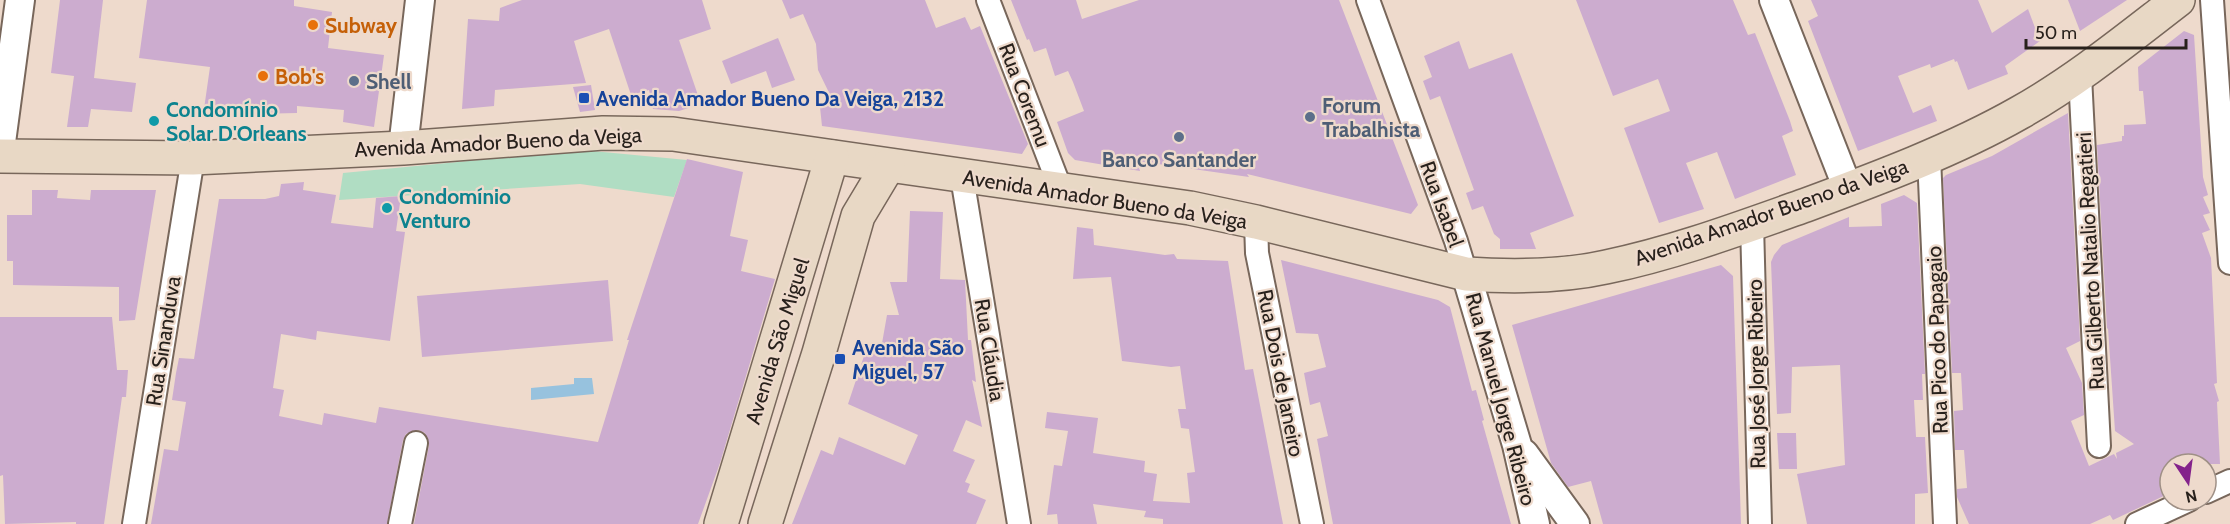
<svg xmlns="http://www.w3.org/2000/svg" width="2230" height="524" viewBox="0 0 2230 524" font-family="Cabin,sans-serif">
<style>
.green{fill:#b0ddc3}
.water{fill:#97c2de}
.building{fill:#ccaccf}
.lines{fill:none;stroke-linecap:round;stroke-linejoin:round}
.minor-casing{stroke:#78675b;stroke-width:26}
.tertiary-casing{stroke:#78675b;stroke-width:32}
.secondary-casing{stroke:#78675b;stroke-width:36}
.minor{stroke:#fff;stroke-width:22}
.tertiary{stroke:#fff;stroke-width:28}
.secondary{stroke:#e8d8c5;stroke-width:33}
.food-dot{fill:#e8710a;stroke:#eedacc;stroke-width:2}
.service-dot{fill:#5c6f8a;stroke:#eedacc;stroke-width:2}
.transit-dot{fill:#1a4fb4;stroke:#eedacc;stroke-width:2}
.culture-dot{fill:#0f9aa8;stroke:#eedacc;stroke-width:2}
.labels{text-anchor:middle;dominant-baseline:central;stroke-width:4.5;stroke-linejoin:round;paint-order:stroke}
.food-label{font-size:21px;font-weight:bold;fill:#c56008;stroke:#eedacc;text-anchor:start}
.service-label{font-size:21px;font-weight:bold;fill:#4e5e75;stroke:#eedacc;text-anchor:start}
.street-label{font-size:21px;fill:#28211c;stroke:#eedacc}
.transit-label{font-size:21px;font-weight:bold;fill:#164399;stroke:#eedacc;text-anchor:start}
.culture-label{font-size:21px;font-weight:bold;fill:#0d838f;stroke:#eedacc;text-anchor:start}
</style>
<rect width="100%" height="100%" fill="#eedacc"/>
<polygon class="green" points="582,150 687,160 674,197 580,184 339,200 343,173"/>
<polygon class="water" points="574,378 592,378 594,394 531,400 531,388 574,384"/>
<g class="building">
<polygon points="60,0 103,0 94,78 136,83 132,112 91,109 88,127 67,127 74,76 51,73"/>
<polygon points="147,0 294,0 294,6 332,12 328,48 384,55 374,127 343,122 344,110 297,106 297,113 215,115 216,110 204,109 210,67 139,58"/>
<polygon points="522,0 702,0 711,29 679,40 701,104 679,111 653,109 649,90 631,95 609,29 574,41 586,83 495,90 494,106 462,109 468,19 499,21 500,8"/>
<polygon points="782,0 925,0 936,28 965,17 971,30 980,26 1028,144 1022,154 822,126 820,107 835,105 818,70 816,44 803,14 790,19"/>
<polygon points="1011,0 1076,0 1082,19 1139,0 1339,0 1418,205 1411,214 1247,174 1249,177 1137,161 1140,171 1075,160 1068,153 1057,122 1084,111 1073,82 1068,71 1055,76 1046,48 1034,52 1029,39 1027,40"/>
<polygon points="1576,0 1733,0 1748,35 1755,33 1790,121 1793,131 1782,136 1796,175 1735,199 1717,152 1686,163 1704,209 1659,223 1624,128 1670,111 1658,79 1613,96"/>
<polygon points="1811,0 1978,0 1992,33 2028,9 2040,41 2005,66 2008,74 1968,90 1957,61 1955,62 1954,59 1931,68 1930,64 1898,76 1913,113 1931,105 1937,121 1858,151 1808,21 1818,16"/>
<polygon points="2068,0 2127,0 2080,31"/>
<polygon points="2184,31 2194,35 2203,177 2208,195 2203,197 2210,213 2203,215 2210,230 2202,233 2211,258 2217,383 2214,384 2219,401 2217,402 2220,464 2170,464 2170,493 2113,520 2110,515 2090,524 1969,524 1957,497 1957,489 1967,488 1964,450 1955,450 1954,411 1963,410 1961,373 1952,373 1943,178 1946,175 1992,156 2068,113 2080,341 2066,348 2082,383 2084,415 2071,421 2089,466 2114,454 2117,459 2116,453 2134,444 2115,431 2108,328 2107,329 2097,145 2122,141 2122,136 2124,136 2124,125 2146,124 2143,91 2139,91 2138,67"/>
<polygon points="778,38 795,80 772,88 766,71 731,84 722,61"/>
<polygon points="1459,41 1469,69 1512,53 1574,216 1530,233 1536,249 1500,249 1500,239 1494,234 1483,206 1472,210 1466,193 1474,190 1440,96 1430,100 1423,81 1432,77 1424,56"/>
<polygon points="591,85 595,110 580,112 573,87"/>
<polygon points="687,159 743,172 730,236 748,240 741,271 775,279 720,463 698,524 414,524 429,445 425,433 418,430 406,434 403,440 387,524 151,524 164,449 178,451 186,402 172,400 176,373 179,358 194,359 219,199 265,199 279,196 281,184 304,182 303,190 336,195 331,223 373,228 376,198 401,196 396,231 405,232 390,341 317,331 316,340 281,334 273,388 284,390 279,416 322,425 324,413 376,423 379,407 598,442 629,340 627,340"/>
<polygon points="32,190 58,190 57,198 90,200 91,190 156,190 135,320 119,321 119,287 13,285 13,261 7,261 7,215 32,215"/>
<polygon points="1904,195 1917,203 1925,374 1922,374 1923,400 1914,400 1916,437 1925,437 1928,493 1915,494 1915,524 1807,524 1797,474 1845,465 1840,365 1792,367 1791,413 1777,414 1771,262 1774,255 1782,245 1849,217 1849,227 1882,226 1881,204"/>
<polygon points="910,211 943,212 940,279 965,280 968,340 971,340 976,382 972,380 982,427 966,420 953,451 975,460 965,482 970,484 967,492 986,500 976,524 792,524 821,450 833,455 839,437 905,465 918,435 848,404 868,344 881,349 887,315 899,315 890,282 907,282"/>
<polygon points="1077,227 1093,229 1094,245 1165,255 1174,254 1177,259 1228,261 1245,370 1253,369 1283,524 1163,524 1163,519 1144,517 1146,511 1093,504 1097,524 1058,524 1057,514 1047,515 1054,465 1062,466 1068,431 1045,428 1047,412 1098,418 1093,453 1145,461 1144,472 1157,474 1153,501 1190,503 1187,473 1195,472 1189,429 1181,428 1178,409 1186,409 1180,366 1171,367 1122,361 1111,277 1073,279"/>
<polygon points="1281,260 1438,300 1450,307 1472,391 1476,390 1484,420 1482,421 1511,524 1333,524 1317,439 1328,436 1320,402 1310,405 1304,373 1326,367 1318,334 1296,333"/>
<polygon points="1721,265 1733,276 1741,524 1603,524 1591,481 1568,487 1551,463 1512,325"/>
<polygon points="608,280 613,341 422,357 417,296"/>
<polygon points="0,317 112,317 117,370 128,370 126,397 122,397 104,524 76,524 76,522 5,524 3,475 0,476"/>
<polygon points="1777,433 1796,433 1797,469 1779,469"/>
</g>
<g class="lines">
<defs>
<g id="minor">
<polyline points="988,0 1061,190"/>
<polyline points="1368,0 1456,241 1466,274"/>
<polyline points="2212,0 2230,263"/>
<polyline points="2080,76 2099,446"/>
<polyline points="1929,157 1945,524"/>
<polyline points="962,177 1019,524"/>
<polyline points="1256,222 1257,253 1312,524"/>
<polyline points="1752,224 1760,524"/>
<polyline points="2206,492 2230,481"/>
<polyline points="134,524 193,158"/>
<polyline points="400,524 416,443"/>
<polyline points="2137,524 2189,500"/>
</g>
<g id="tertiary">
<polyline points="1774,0 1848,189"/>
<polyline points="403,148 420,0"/>
<polyline points="0,150 20,0"/>
<polyline points="1466,274 1517,445 1535,524"/>
<polyline points="1524,454 1575,524"/>
</g>
<g id="secondary">
<path d="M0 156 193 158 403 148 603 133 673 134 1190 208 1256 222 1466 274C1512 277 1561 277 1606 267 1674 253 1741 228 1806 205 1876 179 1954 150 2019 113 2076 81 2126 40 2178 0"/>
<polyline points="721,524 832,157"/>
<polyline points="765,524 819,353 858,216 888,166"/>
</g>
</defs>
<use href="#minor" class="minor-casing"/>
<use href="#tertiary" class="tertiary-casing"/>
<use href="#secondary" class="secondary-casing"/>
<use href="#minor" class="minor"/>
<use href="#tertiary" class="tertiary"/>
<use href="#secondary" class="secondary"/>
</g>
<g class="food-dot">
<circle cx="313" cy="25" r="6"/>
<circle cx="263" cy="76" r="6"/>
</g>
<g class="service-dot">
<circle cx="354" cy="81" r="6"/>
<circle cx="1310" cy="117" r="6"/>
<circle cx="1179" cy="137" r="6"/>
</g>
<g class="transit-dot">
<rect x="578" y="92" width="12" height="12" rx="3"/>
<rect x="834" y="353" width="12" height="12" rx="3"/>
</g>
<g class="culture-dot">
<circle cx="154" cy="121" r="6"/>
<circle cx="387" cy="208" r="6"/>
</g>
<g class="labels">
<g class="food-label">
<text x="325" y="25">Subway</text>
<text x="275" y="76">Bob's</text>
</g>
<g class="service-label">
<text x="366" y="81">Shell</text>
<text x="1322" y="105">Forum<tspan x="1322" dy="24">Trabalhista</tspan></text>
<text x="1179" y="159" text-anchor="middle">Banco Santander</text>
</g>
<g class="street-label">
<text transform="translate(1025 95) rotate(69)">Rua Coremu</text>
<text transform="translate(498 142) rotate(-3)">Avenida Amador Bueno da Veiga</text>
<text transform="translate(1105 199) rotate(9)">Avenida Amador Bueno da Veiga</text>
<text transform="translate(1442 204) rotate(70)">Rua Isabel</text>
<text transform="translate(1771 212) rotate(-19)">Avenida Amador Bueno da Veiga</text>
<text transform="translate(2090 261) rotate(-93)">Rua Gilberto Natalio Regatieri</text>
<text transform="translate(1937 340) rotate(-92)">Rua Pico do Papagaio</text>
<text transform="translate(163 341) rotate(-81)">Rua Sinanduva</text>
<text transform="translate(777 341) rotate(-73)">Avenida São Miguel</text>
<text transform="translate(990 350) rotate(81)">Rua Cláudia</text>
<text transform="translate(1281 373) rotate(79)">Rua Dois de Janeiro</text>
<text transform="translate(1756 374) rotate(-91)">Rua José Jorge Ribeiro</text>
<text transform="translate(1501 399) rotate(75)">Rua Manuel Jorge Ribeiro</text>
</g>
<g class="transit-label">
<text x="596" y="98">Avenida Amador Bueno Da Veiga, 2132</text>
<text x="852" y="347">Avenida São<tspan x="852" dy="24">Miguel, 57</tspan></text>
</g>
<g class="culture-label">
<text x="166" y="109">Condomínio<tspan x="166" dy="24">Solar D'Orleans</tspan></text>
<text x="399" y="196">Condomínio<tspan x="399" dy="24">Venturo</tspan></text>
</g>
</g>
<g transform="translate(2188 482) rotate(167)"><circle r="28" fill="#eedacc" stroke="#9f9086" stroke-width="1.5"/>
<path d="M0-4.5L10 22L0 15L-10 22Z" fill="#84228b"/>
<text y="-9" font-size="16" font-weight="bold" text-anchor="middle" fill="#28211c">N</text>
</g>
<path d="M2026 39v9h160v-9" fill="none" stroke="#28211c" stroke-width="3"/>
<text x="2035" y="39" font-size="18" fill="#28211c" stroke="#eedacc" stroke-width="4.5" paint-order="stroke">50 m</text>
</svg>
